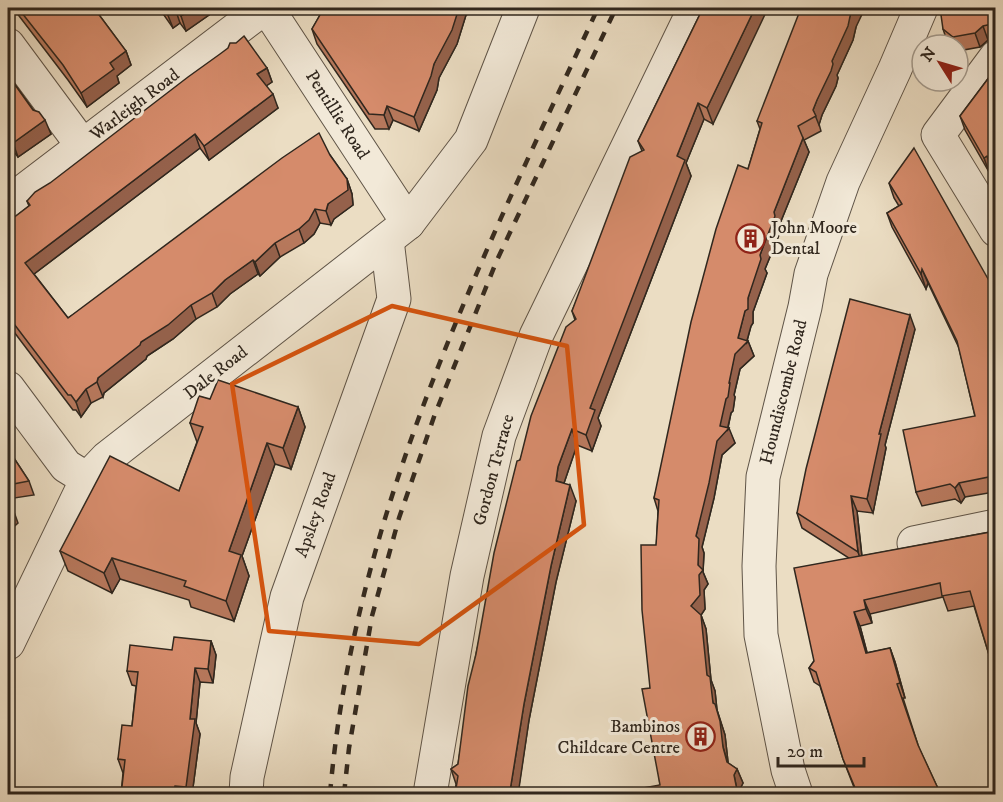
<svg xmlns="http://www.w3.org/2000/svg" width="1003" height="802" viewBox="0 0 1003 802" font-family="'IM FELL DW Pica',serif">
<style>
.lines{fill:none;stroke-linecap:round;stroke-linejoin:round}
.street-casing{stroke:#5f5447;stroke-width:35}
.street{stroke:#f2e9d8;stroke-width:33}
.rail{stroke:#30271e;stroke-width:4.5;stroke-dasharray:10 10;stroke-linecap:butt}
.wall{fill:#b7785c;stroke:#30271e;stroke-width:1.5}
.shaded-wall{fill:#95614b;stroke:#30271e;stroke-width:1.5}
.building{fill:#d58b6b;stroke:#30271e;stroke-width:1.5}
.marked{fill:none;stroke:#d6540e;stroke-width:4.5;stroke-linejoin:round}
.labels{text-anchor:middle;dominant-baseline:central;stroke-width:6;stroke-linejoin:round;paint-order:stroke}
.street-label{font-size:18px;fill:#30271e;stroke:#f2e9d8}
.poi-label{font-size:18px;fill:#30271e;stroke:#f2e9d8;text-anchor:start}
</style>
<rect width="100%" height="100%" fill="#ebddc3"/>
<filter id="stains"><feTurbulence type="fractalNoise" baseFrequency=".00333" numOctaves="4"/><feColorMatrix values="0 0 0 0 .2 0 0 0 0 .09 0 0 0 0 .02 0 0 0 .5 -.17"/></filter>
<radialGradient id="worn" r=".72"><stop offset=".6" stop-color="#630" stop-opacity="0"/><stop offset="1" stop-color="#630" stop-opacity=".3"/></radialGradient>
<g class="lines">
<defs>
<g id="street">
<polyline points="267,8 408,223"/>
<polyline points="8,45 82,145"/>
<polyline points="996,57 938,135 996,230"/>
<polyline points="8,203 264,8"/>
<polyline points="8,388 66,466 87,479"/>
<polyline points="914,543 996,526"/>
<polyline points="8,643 87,479 107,458 408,223 471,140 523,8"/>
<polyline points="246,794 247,777 287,597 394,299 387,240"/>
<polyline points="430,794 467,576 499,436 536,336 695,8"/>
<polyline points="796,794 788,770 761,635 759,566 763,477 805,307 811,274 843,182 895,69 921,8"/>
</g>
</defs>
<use href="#street" class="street-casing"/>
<use href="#street" class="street"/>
<g class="rail">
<path d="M330 794C354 513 481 260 598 8"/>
<polyline points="344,794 349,748 372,616 399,518 435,414 497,260 616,8"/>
</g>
</g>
<g class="wall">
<polygon points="13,8 94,8 126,51 131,65 117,76 119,83 87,107 68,80"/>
<polygon points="159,8 219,8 186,31 180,23 173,28"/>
<polygon points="317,8 472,8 473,12 466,15 457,44 439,78 437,90 419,131 393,120 389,129 375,129 317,44 312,29 323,10"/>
<polygon points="703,8 713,124 704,119 686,163 691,176 598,418 601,426 592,451 577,445 564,483 576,501 556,582 529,720 518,792 520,795 455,795 456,784 451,769 458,764 476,654 520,460 575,320 572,311 642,151 638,141"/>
<polygon points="996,8 996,39 988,40 980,47 958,51 958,45 950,45 948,44 943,29"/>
<polygon points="856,27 853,40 837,75 838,78 836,86 822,115 819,124 821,131 804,140 809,152 779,226 781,230 765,269 767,273 753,312 753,323 751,326 747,341 748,341 754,356 740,369 734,395 735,397 733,411 731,413 728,428 735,443 722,455 714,498 702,547 704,553 703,572 708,584 704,590 705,609 701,615 706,629 711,680 715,691 717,710 725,735 728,762 728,763 737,769 743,783 740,789 741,795 638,795 660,785 650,688 658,511 654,498 748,169 760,129 757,121"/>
<polygon points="267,68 272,82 266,86 278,108 209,160 200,148 34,274 68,318 330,155 347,179 352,194 353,205 334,219 331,225 320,223 314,234 304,243 280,257 260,276 258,274 230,294 217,307 196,319 173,339 147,356 146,359 104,393 103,397 91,403 81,417 76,410 73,410 8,324 8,222 29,206 27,201"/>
<polygon points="996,68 996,177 992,170 989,172 965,130 960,116"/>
<polygon points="8,75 51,134 18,157 14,152 8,156"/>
<polygon points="889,183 996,293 996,497 994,492 965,497 961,503 955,499 922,506 916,492 975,416 959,348 928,283 926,289 892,227 887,213 899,206 894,198"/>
<polygon points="915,329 885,445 886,448 873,513 857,511 862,556 996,531 996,674 990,658 974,606 948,611 943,597 870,614 872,623 860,626 867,653 890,648 895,662 905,698 903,698 919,748 941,795 857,795 843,759 820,686 814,682 809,668 814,661 849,558 802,528 797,513"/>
<polygon points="210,399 298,407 305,427 291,469 275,464 242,556 249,576 234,621 191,607 189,600 120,579 112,593 68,571 60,551 179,491 197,442 190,423"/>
<polygon points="8,449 29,481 34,495 8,499"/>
<polygon points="211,641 216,655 213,683 200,682 196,723 200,734 192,795 121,795 123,773 118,759 132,726 136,686 132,685 127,671 172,650"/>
</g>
<g class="shaded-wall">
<polygon points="175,8 180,23 173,28 167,13"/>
<polygon points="193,8 219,8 186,31 181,16"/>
<polygon points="459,8 463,8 466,15 457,44 439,78 437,90 419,131 414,117 434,64"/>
<polygon points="755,8 768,8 713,124 707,108"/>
<polygon points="853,8 865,8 856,27 853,40 837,75 838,78 836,86 822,115 819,125 813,110 832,61"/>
<polygon points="983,26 988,40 980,47 975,33"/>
<polygon points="126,51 131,65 117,76 119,83 87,107 81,93 110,63"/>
<polygon points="267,68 272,82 263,88 257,74"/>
<polygon points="273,94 278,108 209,160 204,146"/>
<polygon points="698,103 704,119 686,163 691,176 598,418 601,426 592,451 586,435 590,408 677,156"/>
<polygon points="387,106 393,120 389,129 384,115"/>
<polygon points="45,120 51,134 18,157 13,143"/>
<polygon points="195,134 200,148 30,277 25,263"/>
<polygon points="9,137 14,152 8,156 8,138"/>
<polygon points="803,138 809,152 779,226 781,230 765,269 767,273 753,312 753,323 751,326 746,344 748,341 754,356 740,369 734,395 735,397 733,411 731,413 727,431 729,428 735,443 722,455 714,498 702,547 704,553 703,572 708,584 704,590 705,609 701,615 706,629 711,680 715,691 717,710 725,735 728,762 732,777 723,747 691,606 698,565 696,536 738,338 748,298 760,255 774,212"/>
<polygon points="987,156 992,170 989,172 984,158"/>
<polygon points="347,179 352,194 353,205 334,219 331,225 326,211 328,204"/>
<polygon points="315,209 320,223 314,234 304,243 299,229"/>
<polygon points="275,243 280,257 260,276 255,262"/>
<polygon points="253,260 258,274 230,294 217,307 212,293 225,280"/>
<polygon points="922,269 928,283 926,289 921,274"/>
<polygon points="191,305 196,319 173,339 147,356 146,359 104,393 103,397 97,382 98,378 141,342"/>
<polygon points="910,315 915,329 885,445 886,448 873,513 867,499 879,434"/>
<polygon points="86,389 91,403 81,417 76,402"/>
<polygon points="298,407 305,427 291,469 283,448"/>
<polygon points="572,429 577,445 564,483 556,481 558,467"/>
<polygon points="267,443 275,464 242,556 249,576 234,621 226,601 229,551"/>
<polygon points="959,483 965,497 961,503 955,488"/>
<polygon points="570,485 576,501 556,582 529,720 518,795 510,791 524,704 551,566"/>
<polygon points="851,496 857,511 863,567 858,552"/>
<polygon points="13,509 18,523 8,532 8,514"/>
<polygon points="112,558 120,579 112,593 104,573"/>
<polygon points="864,600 870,614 872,623 866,609"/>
<polygon points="854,612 860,626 871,667 866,653"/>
<polygon points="211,641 216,655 213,683 208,669"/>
<polygon points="890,648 895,662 905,698 900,683"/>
<polygon points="195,668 200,682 196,723 200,734 192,795 189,795 186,787 190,719"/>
<polygon points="737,769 743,783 740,789 741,795 738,795 734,775"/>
<polygon points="175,786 178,795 173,795"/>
</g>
<g class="building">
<polygon points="18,8 94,8 126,51 110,63 114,69 81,93 63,65"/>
<polygon points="163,8 193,8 181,16 175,8 167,13"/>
<polygon points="324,8 459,8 452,30 434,64 431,76 414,117 387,106 384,115 369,114 312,29"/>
<polygon points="703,8 755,8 707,108 698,103 677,156 685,160 590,408 595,410 586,435 572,429 558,467 556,481 570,485 551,566 524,704 510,791 519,792 519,795 455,795 458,776 451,769 458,764 468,686 476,654 494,553 517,461 520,460 531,416 566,327 576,319 572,311 630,157 644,150 638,141"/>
<polygon points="801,8 853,8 851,12 848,26 832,61 833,64 831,71 817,100 813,110 816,116 798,126 803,138 774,212 775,216 760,255 761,259 748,298 748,309 745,311 738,338 748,341 735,354 729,383 730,383 728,397 726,399 720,426 729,428 717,441 709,483 696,536 699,539 698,565 703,570 699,575 700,595 691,606 701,615 707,675 710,677 713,703 715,704 720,721 723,747 727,762 737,769 734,775 738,795 638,795 637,789 660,785 642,689 650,688 642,610 641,545 656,545 659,500 654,498 691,322 716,229 738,165 748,169 762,123 757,121"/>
<polygon points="940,8 996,8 996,25 992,24 983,26 975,33 953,37 943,29"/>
<polygon points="244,36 267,68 257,74 273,94 204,146 195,134 25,263 68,318 282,158 319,133 330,155 347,179 348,190 328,204 326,211 315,209 309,220 299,229 275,243 255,262 253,260 225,280 212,293 191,305 168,325 141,342 140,345 98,378 97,382 86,389 76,402 71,395 68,395 8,316 8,222 30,205 27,201 35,192 50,183 188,77 220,54 228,48 230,43 236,43"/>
<polygon points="996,68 996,172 987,156 984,158 960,116"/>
<polygon points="8,75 33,110 39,112 45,120 13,143 9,137 8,138"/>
<polygon points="914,148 983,270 996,293 996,482 990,483 989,477 959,483 955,488 950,484 916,492 903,430 975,416 957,341 922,269 921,274 887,213 902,204 889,183"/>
<polygon points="850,299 910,315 879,434 881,434 867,499 851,496 858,552 797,513 806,469"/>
<polygon points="218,380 298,407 283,448 267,443 229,551 241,555 226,601 184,586 186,581 112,558 104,573 60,551 110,456 179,491 203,427 190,423 199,396 210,399"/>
<polygon points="8,449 29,481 8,485"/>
<polygon points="8,502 13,509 8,514"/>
<polygon points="996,531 996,671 990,658 970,591 942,596 940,583 864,600 866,609 854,612 866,653 890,648 900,683 897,684 918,745 941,795 858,795 843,759 816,672 809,668 814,661 794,568"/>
<polygon points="174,637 211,641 208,669 195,668 190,719 195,719 186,787 175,786 173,795 121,795 125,760 118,759 122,725 132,726 138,672 127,671 130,645 172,650"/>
</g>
<path class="marked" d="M392 306 567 346 584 525 419 644 269 631 232 384Z"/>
<defs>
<symbol id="building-ring" viewBox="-11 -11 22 22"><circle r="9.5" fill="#f2e9d8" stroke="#8f2418" stroke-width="1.5"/><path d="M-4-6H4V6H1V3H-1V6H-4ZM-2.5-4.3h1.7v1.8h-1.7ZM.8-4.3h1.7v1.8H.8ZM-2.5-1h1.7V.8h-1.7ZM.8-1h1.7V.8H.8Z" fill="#8f2418"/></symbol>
</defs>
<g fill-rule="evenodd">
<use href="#building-ring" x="734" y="222" width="33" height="33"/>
<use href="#building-ring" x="684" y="720" width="33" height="33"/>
</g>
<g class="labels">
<g class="street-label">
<text transform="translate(135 105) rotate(-37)">Warleigh Road</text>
<text transform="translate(337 115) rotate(57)">Pentillie Road</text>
<text transform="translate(216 373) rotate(-38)">Dale Road</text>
<text transform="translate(784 392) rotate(-76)">Houndiscombe Road</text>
<text transform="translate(494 470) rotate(-75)">Gordon Terrace</text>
<text transform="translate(316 515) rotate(-70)">Apsley Road</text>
</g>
<g class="poi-label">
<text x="771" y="228">John Moore<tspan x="771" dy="21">Dental</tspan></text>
<text x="680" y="727" text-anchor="end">Bambinos<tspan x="680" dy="21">Childcare Centre</tspan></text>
</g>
</g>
<rect width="1003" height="802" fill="none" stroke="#ebddc3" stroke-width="30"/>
<rect x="9" y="9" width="985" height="784" fill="none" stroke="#30271e" stroke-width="3"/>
<rect x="15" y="15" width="973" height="772" fill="none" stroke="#30271e" stroke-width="1.5"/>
<g transform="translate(940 63) rotate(307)"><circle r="28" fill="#f2e9d8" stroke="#a49b8e" stroke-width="1.5"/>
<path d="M0-4.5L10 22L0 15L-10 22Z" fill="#8f2418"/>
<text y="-9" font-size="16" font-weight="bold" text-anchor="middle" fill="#30271e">N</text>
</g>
<path d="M778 757v9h86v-9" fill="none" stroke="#30271e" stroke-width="3"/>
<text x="787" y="757" font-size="18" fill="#30271e" stroke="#f2e9d8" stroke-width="4.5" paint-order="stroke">20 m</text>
<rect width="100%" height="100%" filter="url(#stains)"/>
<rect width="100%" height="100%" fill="url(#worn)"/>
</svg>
